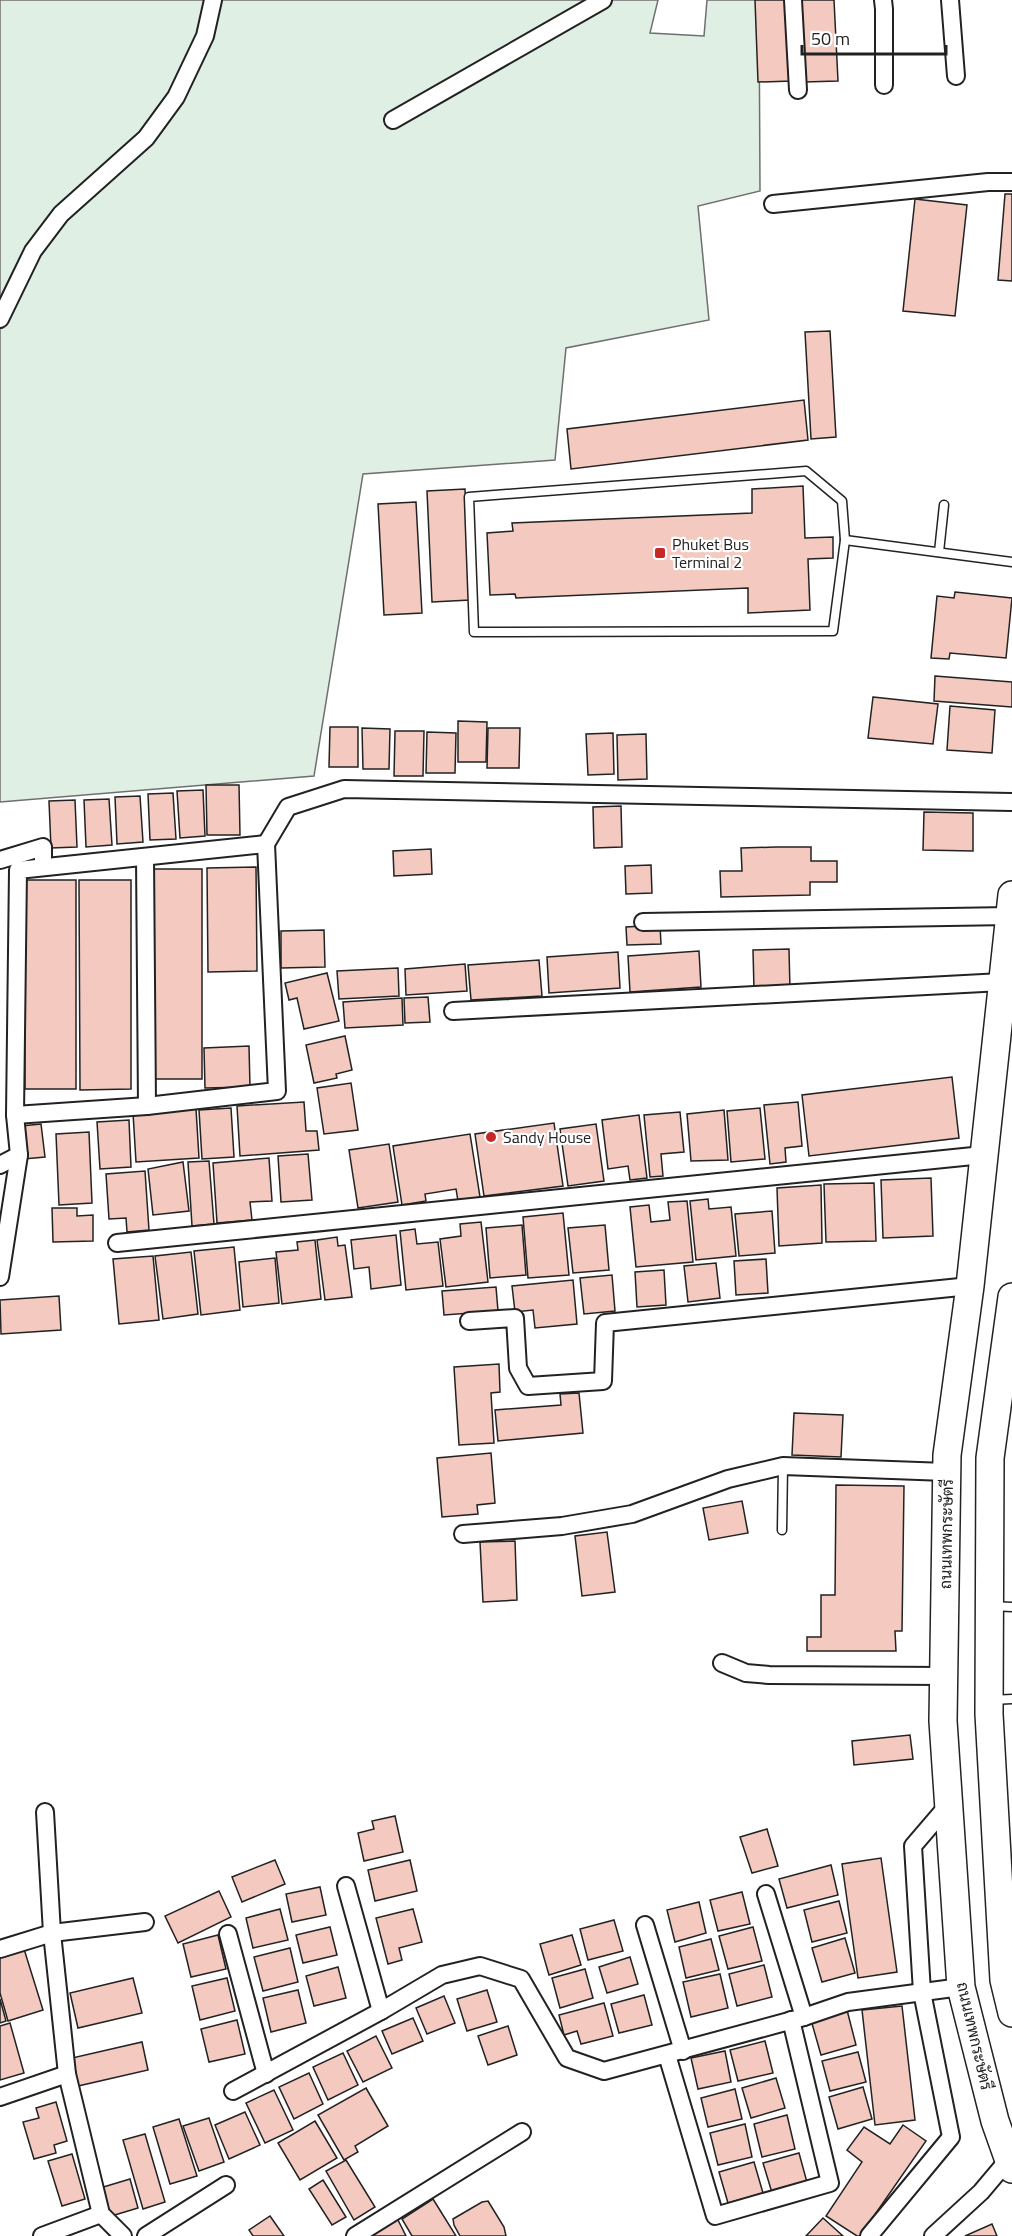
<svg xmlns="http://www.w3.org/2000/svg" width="1012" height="2236" viewBox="0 0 1012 2236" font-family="'Titillium Web',Sarabun,sans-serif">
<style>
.green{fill:#e0efe3;stroke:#6f6f6f;stroke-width:1.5}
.building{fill:#f3c9c0;stroke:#222;stroke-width:1.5}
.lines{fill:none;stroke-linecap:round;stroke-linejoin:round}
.service-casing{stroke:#222;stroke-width:11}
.minor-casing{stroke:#222;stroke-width:20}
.primary-casing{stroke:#222;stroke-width:30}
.service{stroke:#fff;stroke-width:8}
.minor{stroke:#fff;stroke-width:16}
.primary{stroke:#fff;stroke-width:27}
.poi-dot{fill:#c62828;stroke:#fff;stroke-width:2}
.labels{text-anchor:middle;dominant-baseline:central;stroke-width:4.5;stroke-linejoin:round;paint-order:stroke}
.poi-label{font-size:16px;fill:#222;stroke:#fff;text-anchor:start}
.street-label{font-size:16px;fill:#222;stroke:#fff}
</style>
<rect width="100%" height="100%" fill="#fff"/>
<polygon class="green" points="0,0 658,0 650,33 704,36 707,0 759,0 760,191 698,206 709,320 566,348 555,460 363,474 314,776 0,802"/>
<g class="building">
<polygon points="755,0 788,0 792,81 758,82"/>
<polygon points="800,0 834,0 838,81 804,82"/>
<polygon points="1005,194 1012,194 1012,281 998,280"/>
<polygon points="915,199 967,205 955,316 903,311"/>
<polygon points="830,331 836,437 811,439 805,332"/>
<polygon points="804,400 808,440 571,469 567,429"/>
<polygon points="803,486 805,538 833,537 833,558 808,559 810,610 748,613 748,588 516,598 515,594 490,595 487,533 513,531 512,523 752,513 752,489"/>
<polygon points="465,489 470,600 432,602 427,491"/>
<polygon points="416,502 422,613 384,615 378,504"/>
<polygon points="955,592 1012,598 1006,658 950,653 949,659 931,658 937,596 954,598"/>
<polygon points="935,676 1012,682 1012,707 934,701"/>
<polygon points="873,697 938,704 933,744 868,738"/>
<polygon points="950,706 995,710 992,753 947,750"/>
<polygon points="458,721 487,722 486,762 458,762"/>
<polygon points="330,727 358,727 358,767 329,767"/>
<polygon points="362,728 390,729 389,769 363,769"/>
<polygon points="488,728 520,728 519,768 487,768"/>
<polygon points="395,731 424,731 423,776 394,776"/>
<polygon points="427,732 456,733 455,773 426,773"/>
<polygon points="613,733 614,774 588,775 586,734"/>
<polygon points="646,734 647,779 618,780 617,735"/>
<polygon points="206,785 239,785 240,835 207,835"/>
<polygon points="203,790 205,836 180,838 177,791"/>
<polygon points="173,793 176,839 150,840 148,794"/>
<polygon points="140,796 143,842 117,844 115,797"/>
<polygon points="109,799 112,845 86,847 84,800"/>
<polygon points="75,800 77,847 51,848 49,801"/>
<polygon points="621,806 622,847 594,848 593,807"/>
<polygon points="924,812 973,813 973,851 923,850"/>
<polygon points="776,847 811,847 811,861 837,861 837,882 810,882 810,895 721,897 720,871 742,871 741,848"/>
<polygon points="431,849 432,874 394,876 393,851"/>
<polygon points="651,865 652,893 626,894 625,866"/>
<polygon points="256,867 257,971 208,972 207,868"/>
<polygon points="150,869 202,869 202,1079 151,1079"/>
<polygon points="24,880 76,880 76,1089 25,1089"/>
<polygon points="79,880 131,880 131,1089 80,1090"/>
<polygon points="660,925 661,944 627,945 626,927"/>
<polygon points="324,930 325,967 281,968 281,931"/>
<polygon points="789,949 790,990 754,990 753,950"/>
<polygon points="699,951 701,987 630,992 628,956"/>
<polygon points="618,952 620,988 549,993 547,957"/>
<polygon points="539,960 542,996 471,1000 468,965"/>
<polygon points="465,964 467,991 406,995 405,969"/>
<polygon points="398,968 399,996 339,999 337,971"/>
<polygon points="327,973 339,1021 304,1029 297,998 289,1000 285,983"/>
<polygon points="428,997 430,1022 405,1023 404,998"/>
<polygon points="402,998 403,1025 345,1028 343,1002"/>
<polygon points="345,1036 352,1070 336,1074 337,1078 314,1083 306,1045"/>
<polygon points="249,1046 250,1087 205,1088 204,1048"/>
<polygon points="952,1077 959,1138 809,1156 802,1095"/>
<polygon points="351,1083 358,1130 324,1134 317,1088"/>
<polygon points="304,1102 306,1131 317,1131 319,1150 240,1156 237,1106"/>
<polygon points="798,1102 802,1146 785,1148 786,1162 770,1164 764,1105"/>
<polygon points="231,1108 234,1157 202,1159 199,1110"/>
<polygon points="760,1108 765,1159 731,1162 727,1111"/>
<polygon points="196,1109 199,1158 136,1162 133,1113"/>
<polygon points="724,1110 728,1160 691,1161 687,1114"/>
<polygon points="680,1112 684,1152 661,1154 663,1176 650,1177 644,1115"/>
<polygon points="639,1115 647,1178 630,1180 628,1166 608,1169 602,1120"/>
<polygon points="129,1120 131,1167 100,1169 97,1122"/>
<polygon points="554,1123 563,1186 484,1196 475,1134"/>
<polygon points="41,1124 45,1157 24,1159 21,1126"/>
<polygon points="596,1124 604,1181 568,1186 560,1129"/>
<polygon points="89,1132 92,1203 59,1205 56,1134"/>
<polygon points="470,1134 480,1197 458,1201 456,1189 425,1194 426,1201 402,1205 393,1146"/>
<polygon points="389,1144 398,1202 358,1208 349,1150"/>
<polygon points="308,1154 312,1200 281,1202 278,1156"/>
<polygon points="269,1158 272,1201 250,1202 252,1220 217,1223 213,1163"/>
<polygon points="209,1161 214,1224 192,1226 188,1162"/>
<polygon points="183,1162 189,1211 153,1215 148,1169"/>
<polygon points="145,1171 149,1230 127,1232 126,1218 109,1219 106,1174"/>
<polygon points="931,1178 933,1236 883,1238 881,1180"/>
<polygon points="874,1183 876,1241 826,1242 824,1184"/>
<polygon points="821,1185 822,1243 779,1246 777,1188"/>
<polygon points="708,1199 709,1209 731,1207 736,1256 696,1260 690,1201"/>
<polygon points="687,1201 693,1262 636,1267 630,1207 649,1205 651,1222 670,1220 668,1202"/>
<polygon points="52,1208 77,1208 77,1216 93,1215 93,1241 53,1242"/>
<polygon points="772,1211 775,1253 739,1256 735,1214"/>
<polygon points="563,1213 569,1275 528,1278 523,1217"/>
<polygon points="481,1222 488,1282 446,1287 440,1239 461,1236 460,1224"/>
<polygon points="522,1225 526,1275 490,1278 486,1228"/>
<polygon points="605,1225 609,1270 573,1273 568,1228"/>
<polygon points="415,1229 417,1244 438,1242 443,1286 406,1290 400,1231"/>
<polygon points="396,1235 401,1285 371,1289 369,1267 354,1269 351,1240"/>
<polygon points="337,1237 338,1246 345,1245 352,1297 325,1300 317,1240"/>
<polygon points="315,1240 321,1299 282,1304 276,1252 298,1250 297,1242"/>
<polygon points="234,1247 240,1310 201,1315 194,1251"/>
<polygon points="191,1252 198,1314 163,1319 155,1256"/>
<polygon points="153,1256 159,1320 119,1324 113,1259"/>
<polygon points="275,1258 279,1303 243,1307 239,1262"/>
<polygon points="766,1259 768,1293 736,1295 734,1261"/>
<polygon points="716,1263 720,1298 688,1302 684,1266"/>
<polygon points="664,1270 666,1305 637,1307 635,1272"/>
<polygon points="612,1275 615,1311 584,1314 580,1278"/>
<polygon points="573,1280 577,1324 535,1328 533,1310 515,1312 512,1286"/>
<polygon points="496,1287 498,1311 444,1315 442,1291"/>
<polygon points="59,1296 61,1330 1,1334 0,1300"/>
<polygon points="499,1364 500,1392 491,1393 494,1443 459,1445 454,1367"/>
<polygon points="579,1393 583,1433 498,1441 495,1410 561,1405 560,1394"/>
<polygon points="794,1413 843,1415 841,1457 792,1455"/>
<polygon points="491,1453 495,1503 477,1505 478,1514 442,1517 437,1458"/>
<polygon points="836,1485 904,1486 902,1631 895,1631 896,1651 807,1651 807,1637 821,1637 821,1595 835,1595"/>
<polygon points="742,1501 748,1533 709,1540 703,1508"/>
<polygon points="607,1532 615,1592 582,1596 575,1536"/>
<polygon points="515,1541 517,1600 483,1602 480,1542"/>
<polygon points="910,1735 913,1759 854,1765 852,1741"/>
<polygon points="395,1816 403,1852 364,1861 358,1833 374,1829 372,1821"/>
<polygon points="767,1829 778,1866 752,1873 740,1837"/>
<polygon points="881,1858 897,1972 858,1978 842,1864"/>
<polygon points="275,1860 285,1884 242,1902 232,1877"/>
<polygon points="410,1860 417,1891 375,1901 368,1870"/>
<polygon points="831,1865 838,1895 787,1908 779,1879"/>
<polygon points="320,1887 326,1915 292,1922 286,1894"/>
<polygon points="219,1891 231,1917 178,1943 165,1916"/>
<polygon points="742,1892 750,1924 718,1931 710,1900"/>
<polygon points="839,1901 847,1933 812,1942 804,1910"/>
<polygon points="699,1902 706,1933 675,1942 667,1910"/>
<polygon points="280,1909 288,1940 253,1948 246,1918"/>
<polygon points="413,1909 422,1942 399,1948 402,1960 388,1964 376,1918"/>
<polygon points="614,1920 623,1951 588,1960 580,1929"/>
<polygon points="330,1927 337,1955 303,1963 296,1935"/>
<polygon points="753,1927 762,1961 728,1969 719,1936"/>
<polygon points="218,1935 226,1969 191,1977 183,1944"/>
<polygon points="572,1935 581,1965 549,1975 540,1944"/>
<polygon points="845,1938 855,1973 822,1982 812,1948"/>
<polygon points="711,1939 719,1970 686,1978 679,1947"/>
<polygon points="290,1948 298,1982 263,1991 254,1957"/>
<polygon points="24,1949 43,2010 8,2021 0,1993 0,1956"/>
<polygon points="630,1957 638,1984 607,1993 599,1967"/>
<polygon points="764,1965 772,1997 737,2006 729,1974"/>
<polygon points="338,1967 346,1998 314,2006 306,1976"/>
<polygon points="585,1969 593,1998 560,2008 552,1978"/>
<polygon points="720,1974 728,2008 691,2017 683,1982"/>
<polygon points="133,1978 142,2013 78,2028 70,1993"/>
<polygon points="227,1978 235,2011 200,2020 192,1986"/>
<polygon points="298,1990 306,2023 271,2032 263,1998"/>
<polygon points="487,1990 497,2022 467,2031 457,1999"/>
<polygon points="644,1995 652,2025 619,2033 611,2004"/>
<polygon points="444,1996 455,2023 427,2034 416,2008"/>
<polygon points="0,1999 6,2021 0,2023"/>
<polygon points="604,2003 613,2036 581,2044 577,2031 564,2035 559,2015"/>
<polygon points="902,2006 915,2120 875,2125 862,2010"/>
<polygon points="847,2010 856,2045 821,2055 811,2020"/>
<polygon points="413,2018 423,2041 392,2054 382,2031"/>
<polygon points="237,2020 245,2054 209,2062 201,2029"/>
<polygon points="10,2023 24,2073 0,2080 0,2026"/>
<polygon points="508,2026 517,2055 488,2065 478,2036"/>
<polygon points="376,2036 392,2068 363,2082 347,2051"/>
<polygon points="765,2041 773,2073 738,2081 730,2050"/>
<polygon points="142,2042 148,2070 78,2086 72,2058"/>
<polygon points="725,2051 731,2082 698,2089 691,2058"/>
<polygon points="858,2052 866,2082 830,2091 822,2061"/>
<polygon points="343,2053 358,2085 328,2100 313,2067"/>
<polygon points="309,2073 323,2104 294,2119 279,2087"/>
<polygon points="776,2078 785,2108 751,2118 742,2088"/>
<polygon points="863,2087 872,2119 838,2129 829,2097"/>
<polygon points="366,2088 388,2126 355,2146 358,2152 344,2160 318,2115"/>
<polygon points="735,2089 742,2119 708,2127 701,2098"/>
<polygon points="274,2090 293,2130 265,2143 246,2103"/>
<polygon points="56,2102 67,2141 54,2145 56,2153 34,2159 23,2122 39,2118 36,2108"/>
<polygon points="245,2112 260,2145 229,2159 215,2125"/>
<polygon points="787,2115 795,2149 762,2157 754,2124"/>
<polygon points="209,2118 224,2162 199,2171 183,2126"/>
<polygon points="179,2119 197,2176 170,2184 153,2127"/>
<polygon points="315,2121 337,2158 300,2180 278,2143"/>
<polygon points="745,2124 752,2157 718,2165 710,2133"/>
<polygon points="903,2125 926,2141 860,2236 857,2236 826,2216 862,2162 847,2150 864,2127 890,2144"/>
<polygon points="145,2134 165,2202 143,2209 123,2140"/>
<polygon points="799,2153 808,2186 773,2196 763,2163"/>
<polygon points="72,2154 85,2199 62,2206 48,2161"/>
<polygon points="346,2160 375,2207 354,2220 326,2171"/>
<polygon points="754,2162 763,2193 728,2203 719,2172"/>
<polygon points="130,2179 138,2208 108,2217 100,2188"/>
<polygon points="323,2180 346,2217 332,2225 309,2189"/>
<polygon points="433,2199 456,2236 412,2236 402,2219"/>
<polygon points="488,2201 504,2227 506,2236 460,2236 454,2225 453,2219 482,2202"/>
<polygon points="395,2214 406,2236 359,2236"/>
<polygon points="270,2216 284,2236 253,2236 249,2230"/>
<polygon points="823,2218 843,2236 806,2236"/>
<polygon points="992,2224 997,2236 965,2236"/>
</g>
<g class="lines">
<defs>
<g id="service">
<polygon points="806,471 842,501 845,540 833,631 474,632 469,497"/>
<polyline points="845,540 1012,562"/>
<polyline points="939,552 944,505"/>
<polyline points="782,1530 783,1466"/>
<polyline points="991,1606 1012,1607"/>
<polyline points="991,1700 1012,1699"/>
</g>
<g id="minor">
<polyline points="793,0 798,90"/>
<polyline points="883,0 884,9 884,85"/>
<polyline points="950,0 956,76"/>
<polyline points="393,120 603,0"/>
<polyline points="773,204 988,182 1012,182"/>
<polyline points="0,319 33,251 61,214 146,138 176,97 205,36 213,0"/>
<polyline points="145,857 147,1106"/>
<polyline points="0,860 43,847 43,867"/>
<polyline points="643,922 1010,916"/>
<polyline points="453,1011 1002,982"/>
<polyline points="15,1115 147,1106 277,1091 266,844 288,807 344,789 1012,802"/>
<polyline points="0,1165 19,1155"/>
<polyline points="117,1243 983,1155"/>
<polyline points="0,1277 19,1155 15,1115 18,870 266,844"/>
<polyline points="469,1321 515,1318 518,1368 528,1386 603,1381 605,1323 970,1286"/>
<polyline points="463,1534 562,1526 632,1514 728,1479 783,1466 946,1472"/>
<polyline points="722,1663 746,1673 769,1675 944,1676"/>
<polyline points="45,1812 52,1933 67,2074 101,2214 123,2236"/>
<polyline points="346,1886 381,2011"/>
<polyline points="766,1894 804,2017"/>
<polyline points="645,1925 683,2051"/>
<polyline points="228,1934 266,2074"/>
<polyline points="0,1949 52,1933 145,1922"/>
<polyline points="667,2055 715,2216 830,2183 791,2020"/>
<polyline points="233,2091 381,2011 442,1975 480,1966 521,1979 567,2058 604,2071 804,2017 848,2002 961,1987"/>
<polyline points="0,2097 67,2074"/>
<polyline points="42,2236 101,2214"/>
<polyline points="146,2236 226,2185"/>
<polyline points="355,2236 522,2132"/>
<polyline points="869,2236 951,2137 922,1992 913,1846 949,1804"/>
<polyline points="933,2236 981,2192 1008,2160"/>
</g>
<g id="primary">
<polyline points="1012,895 970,1286 947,1455 943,1721 961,1987 995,2121 1012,2169"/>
<polyline points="1012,1297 990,1458 989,1714 1004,1980 1012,2013"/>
</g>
</defs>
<use href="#service" class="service-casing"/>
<use href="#minor" class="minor-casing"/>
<use href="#primary" class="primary-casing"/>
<use href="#service" class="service"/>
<use href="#minor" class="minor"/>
<use href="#primary" class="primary"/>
</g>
<g class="poi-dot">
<rect x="654" y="547" width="12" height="12" rx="3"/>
<circle cx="491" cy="1137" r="6"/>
</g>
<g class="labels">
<g class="poi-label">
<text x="672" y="544">Phuket Bus<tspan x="672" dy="18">Terminal 2</tspan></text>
<text x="503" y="1137">Sandy House</text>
</g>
<g class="street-label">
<text transform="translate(946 1534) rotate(-89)">ถนนเทพกระษัตรี</text>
<text transform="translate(975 2036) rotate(77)">ถนนเทพกระษัตรี</text>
</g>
</g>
<path d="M802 45v9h144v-9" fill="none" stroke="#222222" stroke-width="3"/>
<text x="811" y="45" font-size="18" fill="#222222" stroke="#ffffff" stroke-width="4.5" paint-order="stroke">50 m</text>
</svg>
